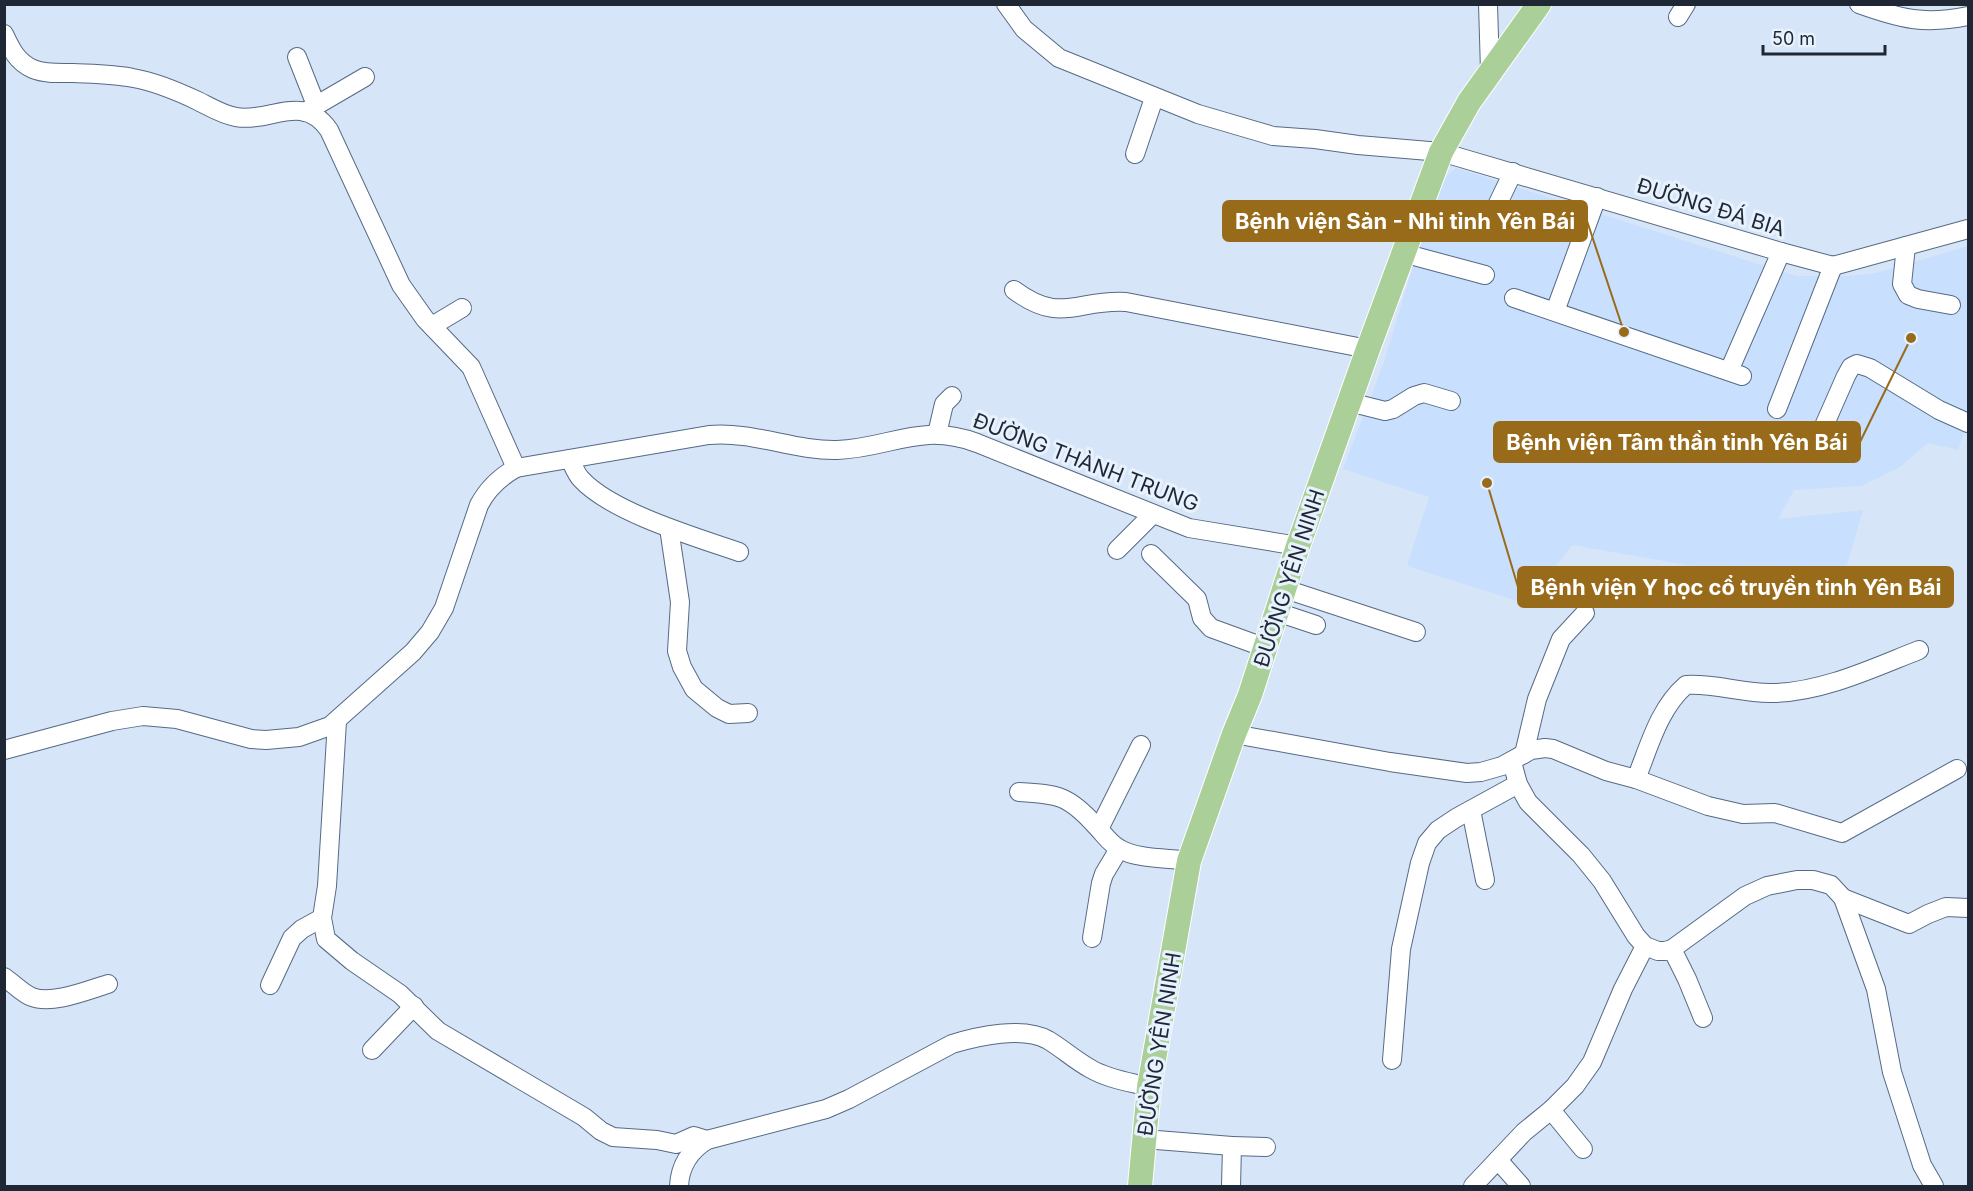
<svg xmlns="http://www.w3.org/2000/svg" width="1973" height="1191" viewBox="0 0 1973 1191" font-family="Inter,sans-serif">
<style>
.built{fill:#c8dffd}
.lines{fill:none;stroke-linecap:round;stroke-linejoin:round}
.minor-casing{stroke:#556a85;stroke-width:20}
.major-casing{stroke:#fff;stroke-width:26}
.minor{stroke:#fff;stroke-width:18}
.major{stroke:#aacf98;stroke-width:24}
.labels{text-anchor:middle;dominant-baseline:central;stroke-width:6;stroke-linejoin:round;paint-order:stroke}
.street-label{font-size:21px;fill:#1e2733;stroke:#e8f2ff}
.leader{fill:none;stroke:#986b1a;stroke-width:2}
.callout-dot{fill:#986b1a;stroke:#e8f2ff;stroke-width:2}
.callout{fill:#986b1a;stroke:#986b1a;stroke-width:2}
.callout-label{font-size:22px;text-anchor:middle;font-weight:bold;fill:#fff}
</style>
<rect width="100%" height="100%" fill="#d7e5f8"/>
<polygon class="built" points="1456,168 1796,276 1847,276 1876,273 1968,246 1968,432 1964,432 1958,450 1928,443 1900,467 1861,486 1794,490 1778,519 1863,510 1839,592 1573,545 1524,603 1407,566 1429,497 1343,469 1383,365 1438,185"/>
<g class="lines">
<defs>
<g id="minor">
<polyline points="1006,4 1024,29 1059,58 1198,114 1273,136 1315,139 1358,145 1441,152 1781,252 1833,266 1968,229"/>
<polyline points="1488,4 1490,71"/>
<path d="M1859 4C1901 19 1924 25 1968 16"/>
<polyline points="1678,17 1686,4"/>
<path d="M4 34C11 49 17 62 33 69 45 74 60 73 73 73 93 74 113 74 133 78 156 82 177 91 198 101 210 107 223 115 236 117 271 123 302 92 329 130L401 285 425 319 471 367 516 468"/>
<polyline points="297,57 316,105"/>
<polyline points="305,112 365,77"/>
<polyline points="1135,154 1154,98"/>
<polyline points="1489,222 1513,172"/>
<polyline points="1906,246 1902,284 1908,295 1918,299 1951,305"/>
<polyline points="1403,253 1485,275"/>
<path d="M1014 290C1061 325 1076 299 1126 302L1368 349"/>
<polyline points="1514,298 1742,376"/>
<polyline points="1557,306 1597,197"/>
<polyline points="432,326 462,308"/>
<polyline points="1729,371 1781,252"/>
<polyline points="1349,402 1385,411 1393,409 1414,396 1424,393 1451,401"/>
<polyline points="1777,409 1833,266"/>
<polyline points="937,434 944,404 952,396"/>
<polyline points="1820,435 1846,376 1851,367 1857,364 1870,368 1939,410 1968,423"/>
<path d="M570 459C573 465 576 474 581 479 611 512 695 537 739 552"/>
<polyline points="669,528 680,602 677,651 682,667 694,689 717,708 729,714 748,713"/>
<polyline points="1117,550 1153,514"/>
<polyline points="1151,554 1197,599 1202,618 1211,628 1266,648"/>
<polyline points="1285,589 1416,632"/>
<polyline points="1277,612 1316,625"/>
<polyline points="337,721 327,886 322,918 326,939 352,961 400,994 438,1031 584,1117 601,1131 613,1137 657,1140 676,1144 694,1136 707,1140"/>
<polyline points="1234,734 1390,762 1467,773 1481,772 1502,766 1531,750 1545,748 1553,749 1606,771 1636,779 1708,806 1743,814 1775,813 1842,833 1957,769"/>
<path d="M4 750 112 721 143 716 177 719 251 739 266 740 299 737 330 726 413 652 430 632 444 608 479 505C488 488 500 477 516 468L709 435C753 431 794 451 837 450 891 448 920 422 977 443L1189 528 1298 546"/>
<polyline points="1524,754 1537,699 1561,639 1585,613"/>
<polyline points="1512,762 1518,784 1528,802 1581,855 1602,881 1636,936 1645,946 1658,951 1665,951 1672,949 1745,896 1767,886 1797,880 1813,880 1831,885 1843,898 1876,989 1892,1072 1922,1165 1934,1186"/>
<path d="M1636 779C1649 747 1659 708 1686 685 1715 683 1744 694 1773 693 1823 692 1873 668 1919 650"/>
<path d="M1019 792C1059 794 1069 796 1096 826 1104 834 1110 844 1120 849 1136 859 1169 858 1189 861"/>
<polyline points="1471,810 1485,880"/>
<polyline points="1099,829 1141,745"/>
<polyline points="1843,898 1909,924 1928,914 1946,907 1968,908"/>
<polyline points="1092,938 1101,883 1104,874 1119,849"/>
<polyline points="1672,949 1687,979 1703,1018"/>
<path d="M4 977C13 983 23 994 32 997 52 1005 88 990 108 984"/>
<polyline points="270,985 292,938 302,929 322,918"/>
<polyline points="372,1050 414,1006"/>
<polyline points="1392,1060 1401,949 1420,863 1427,843 1438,830 1456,818 1518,784"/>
<polyline points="1551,1110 1583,1149"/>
<polyline points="1144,1139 1232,1146 1231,1186"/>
<polyline points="1232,1146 1266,1147"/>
<polyline points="1498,1160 1521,1186"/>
<path d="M679 1186C680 1166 689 1151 707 1140L826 1109 849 1099 952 1044C978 1036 1023 1026 1048 1040 1063 1049 1076 1061 1091 1069 1108 1079 1130 1082 1149 1087"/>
<polyline points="1473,1186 1524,1132 1551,1110 1575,1086 1592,1062 1623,989 1645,946"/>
</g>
<polyline id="major" points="1140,1186 1149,1087 1189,861 1234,734 1250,695 1298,546 1368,349 1441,152 1469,102 1539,4"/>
</defs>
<use href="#minor" class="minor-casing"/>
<use href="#major" class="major-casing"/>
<use href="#minor" class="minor"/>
<use href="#major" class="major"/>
</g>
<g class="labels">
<g class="street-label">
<text transform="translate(1711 207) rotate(17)">ĐƯỜNG ĐÁ BIA</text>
<text transform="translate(1086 462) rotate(21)">ĐƯỜNG THÀNH TRUNG</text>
<text transform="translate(1289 578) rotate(-72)">ĐƯỜNG YÊN NINH</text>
<text transform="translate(1159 1044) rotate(-81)">ĐƯỜNG YÊN NINH</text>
</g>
</g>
<path class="leader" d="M1624 332L1587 221M1911 338L1860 442M1487 483L1518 587"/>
<g class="callout-dot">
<circle cx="1624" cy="332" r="6"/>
<circle cx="1911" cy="338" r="6"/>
<circle cx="1487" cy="483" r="6"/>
</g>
<g class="callout">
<rect x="1223" y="201" width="364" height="40" rx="6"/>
<rect x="1494" y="422" width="366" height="40" rx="6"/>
<rect x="1518" y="567" width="435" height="40" rx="6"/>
</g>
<g class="callout-label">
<text x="1405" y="229">Bệnh viện Sản - Nhi tỉnh Yên Bái</text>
<text x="1677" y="450">Bệnh viện Tâm thần tỉnh Yên Bái</text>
<text x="1736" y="595">Bệnh viện Y học cổ truyền tỉnh Yên Bái</text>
</g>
<rect width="1973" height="1191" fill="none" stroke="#1e2733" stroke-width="12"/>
<path d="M1763 45v9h122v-9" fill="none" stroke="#1e2733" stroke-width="3"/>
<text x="1772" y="45" font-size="18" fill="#1e2733" stroke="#e8f2ff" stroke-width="4.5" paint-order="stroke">50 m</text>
</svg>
